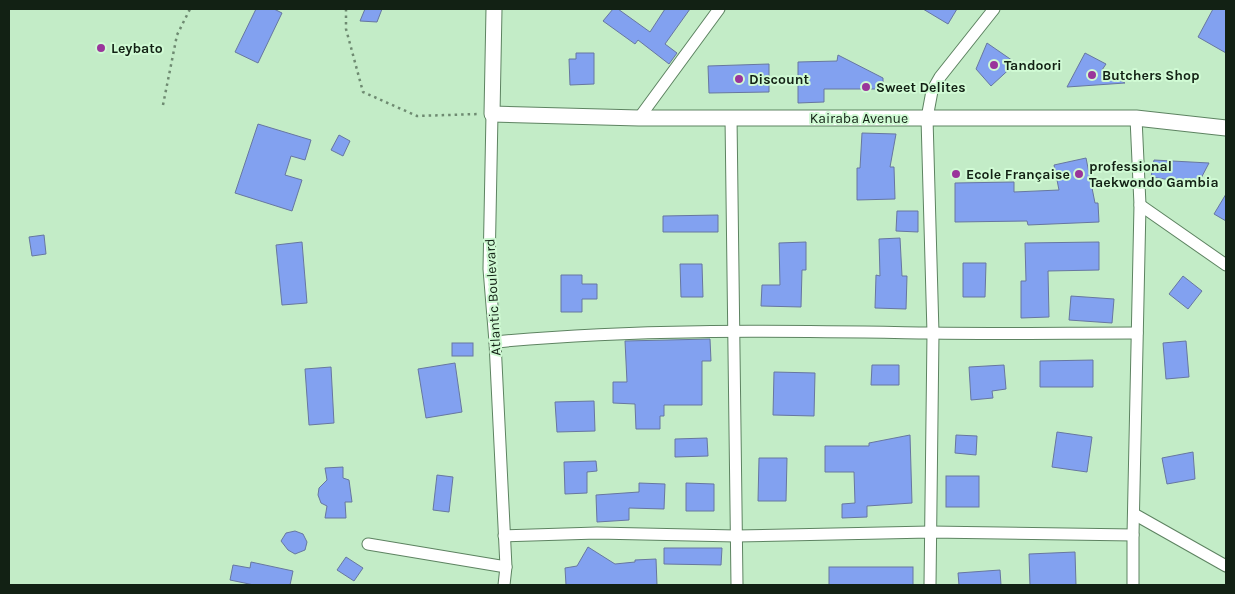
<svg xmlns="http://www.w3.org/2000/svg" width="1235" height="594" viewBox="0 0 1235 594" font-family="Karla,sans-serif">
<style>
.building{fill:#82a1f0;stroke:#6777a0}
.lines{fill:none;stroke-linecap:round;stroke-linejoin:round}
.minor-casing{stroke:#5d8361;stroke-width:13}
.tertiary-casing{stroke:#5d8361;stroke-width:17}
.path{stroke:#6e8a71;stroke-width:2.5;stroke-dasharray:2.5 4;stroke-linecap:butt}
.minor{stroke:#fff;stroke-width:11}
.tertiary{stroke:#fff;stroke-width:15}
.poi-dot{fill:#9a359b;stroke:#d0fad4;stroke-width:2}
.labels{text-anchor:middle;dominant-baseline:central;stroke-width:4;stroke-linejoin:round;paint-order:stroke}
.poi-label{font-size:14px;font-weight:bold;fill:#122114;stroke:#d0fad4;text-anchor:start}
.street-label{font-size:14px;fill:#122114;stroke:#d0fad4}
</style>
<rect width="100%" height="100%" fill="#c3ecc7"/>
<g class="building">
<polygon points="256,9 274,9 282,13 258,63 235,52"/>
<polygon points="365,9 382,9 377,22 360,21"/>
<polygon points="613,9 618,9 650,32 665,9 690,9 665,44 677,53 669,64 638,40 635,44 603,21"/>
<polygon points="923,9 957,9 948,24"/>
<polygon points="1213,9 1226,9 1226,53 1198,37"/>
<polygon points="987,43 1016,63 991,86 976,69"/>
<polygon points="576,53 594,53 594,84 570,85 569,59 576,59"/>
<polygon points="1085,53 1106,64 1102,70 1125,83 1067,87"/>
<polygon points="838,55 883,78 883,89 824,89 824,102 798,103 798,62 837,61"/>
<polygon points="769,64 769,92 709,93 708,66"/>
<polygon points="258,124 311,140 305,160 291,156 285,175 302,180 292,211 235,193"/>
<polygon points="862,133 896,134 890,167 894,167 895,199 857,200 857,168 860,168"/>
<polygon points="339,135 350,141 343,156 331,150"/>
<polygon points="1086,158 1095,203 1098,203 1099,222 1028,225 1027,221 955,222 955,183 1014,182 1014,192 1059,190 1054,165"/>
<polygon points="1154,160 1209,163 1198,184 1151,177"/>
<polygon points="1226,194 1226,221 1214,214"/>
<polygon points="897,211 918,211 918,232 896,231"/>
<polygon points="718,215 718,232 663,232 663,216"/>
<polygon points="44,235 46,254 32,256 29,237"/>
<polygon points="900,238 902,276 907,276 906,309 875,308 876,275 880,276 879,239"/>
<polygon points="302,242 307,303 282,305 276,245"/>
<polygon points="806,242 806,270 802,270 801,307 761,306 762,285 780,285 779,243"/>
<polygon points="1099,242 1099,270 1048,271 1049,317 1021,318 1021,281 1026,281 1025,243"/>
<polygon points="963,263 986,263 985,297 963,297"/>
<polygon points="680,264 702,264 703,297 681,297"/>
<polygon points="561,275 582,275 582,284 597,284 597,299 582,299 582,312 561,312"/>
<polygon points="1183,276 1202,291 1188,309 1169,294"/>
<polygon points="1071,296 1114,299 1112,323 1069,320"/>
<polygon points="710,339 711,361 702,361 702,405 664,405 664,416 660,416 660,429 636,429 635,404 613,403 613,382 627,382 625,341"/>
<polygon points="1186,341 1189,377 1166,379 1163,343"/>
<rect x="452" y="343" width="21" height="13"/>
<polygon points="1093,360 1093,387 1040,387 1040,361"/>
<polygon points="455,363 462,412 426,418 418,369"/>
<polygon points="872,365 899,365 899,385 871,385"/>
<polygon points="1004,365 1006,389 992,391 993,398 971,400 969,367"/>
<polygon points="331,367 334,423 309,425 305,369"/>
<polygon points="774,372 815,373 814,416 773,415"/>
<polygon points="594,401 595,431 557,432 555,402"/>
<polygon points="1057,432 1092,437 1087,472 1052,467"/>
<polygon points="910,435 912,503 867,506 867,517 842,518 842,504 855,503 854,472 825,472 825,446 869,446 869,443"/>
<polygon points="956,435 977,436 976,455 955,453"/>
<polygon points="707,438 708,456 675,457 675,439"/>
<polygon points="1193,452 1195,479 1167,484 1162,458"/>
<polygon points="759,458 787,458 786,501 758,501"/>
<polygon points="596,461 597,471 587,472 587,493 565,494 564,462"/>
<polygon points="343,467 343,478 349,480 352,502 345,502 346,518 325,518 327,506 321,503 318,495 319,488 327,480 325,468"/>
<polygon points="437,475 453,477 449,512 433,510"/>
<rect x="946" y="476" width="33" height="31"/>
<polygon points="639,483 665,484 664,509 629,508 629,520 597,522 596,495 639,492"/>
<polygon points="686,483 714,484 714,511 686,511"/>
<polygon points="295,531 303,534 307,542 305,550 295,554 288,550 281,541 286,533"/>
<polygon points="588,547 615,564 635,562 635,560 656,559 657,585 566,585 565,568 577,566"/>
<polygon points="664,548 722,548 721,565 664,564"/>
<polygon points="1075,552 1076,585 1030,585 1029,554"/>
<polygon points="346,557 363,568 354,581 337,570"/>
<polygon points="251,562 293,571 290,585 254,585 230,580 233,565 250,568"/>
<rect x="829" y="567" width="84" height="18"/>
<polygon points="1000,570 1001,585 959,585 958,573"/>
</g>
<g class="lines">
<defs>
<g id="minor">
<polyline points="492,114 489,269 495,342 506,567 504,585"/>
<polyline points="731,117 737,585"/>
<polyline points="639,118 719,9"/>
<polyline points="1140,205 1226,265"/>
<path d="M495 342C639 328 784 331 929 333 999 334 1068 333 1137 333"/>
<polyline points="1134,514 1226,566"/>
<polyline points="504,536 597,533 736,536 930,532 1133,535"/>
<polyline points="368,544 506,567"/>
<polyline points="930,585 933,333 927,118 932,91 940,77 994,9"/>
<polyline points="1133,585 1133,535 1140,205 1136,118"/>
</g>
<polyline id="tertiary" points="494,9 492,114 639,118 1136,118 1226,128"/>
</defs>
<use href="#minor" class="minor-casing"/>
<use href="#tertiary" class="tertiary-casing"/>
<g class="path">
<polyline points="346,9 346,29 363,92 417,116 478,114"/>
<polyline points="163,105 177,35 190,9"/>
</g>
<use href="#minor" class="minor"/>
<use href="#tertiary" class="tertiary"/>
</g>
<g class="poi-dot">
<circle cx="101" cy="48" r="5"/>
<circle cx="994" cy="65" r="5"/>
<circle cx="1092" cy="75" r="5"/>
<circle cx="739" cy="79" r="5"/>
<circle cx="866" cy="87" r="5"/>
<circle cx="956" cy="174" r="5"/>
<circle cx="1079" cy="174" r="5"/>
</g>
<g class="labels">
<g class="poi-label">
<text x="111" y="48">Leybato</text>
<text x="1004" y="65">Tandoori</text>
<text x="1102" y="75">Butchers Shop</text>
<text x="749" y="79">Discount</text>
<text x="876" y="87">Sweet Delites</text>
<text x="1089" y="166">professional<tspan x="1089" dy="16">Taekwondo Gambia</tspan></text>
<text x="966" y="174">Ecole Française</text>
</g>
<g class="street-label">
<text x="859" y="118">Kairaba Avenue</text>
<text transform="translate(493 297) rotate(-93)">Atlantic Boulevard</text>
</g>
</g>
<rect width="1235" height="594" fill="none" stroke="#122114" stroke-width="20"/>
</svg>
